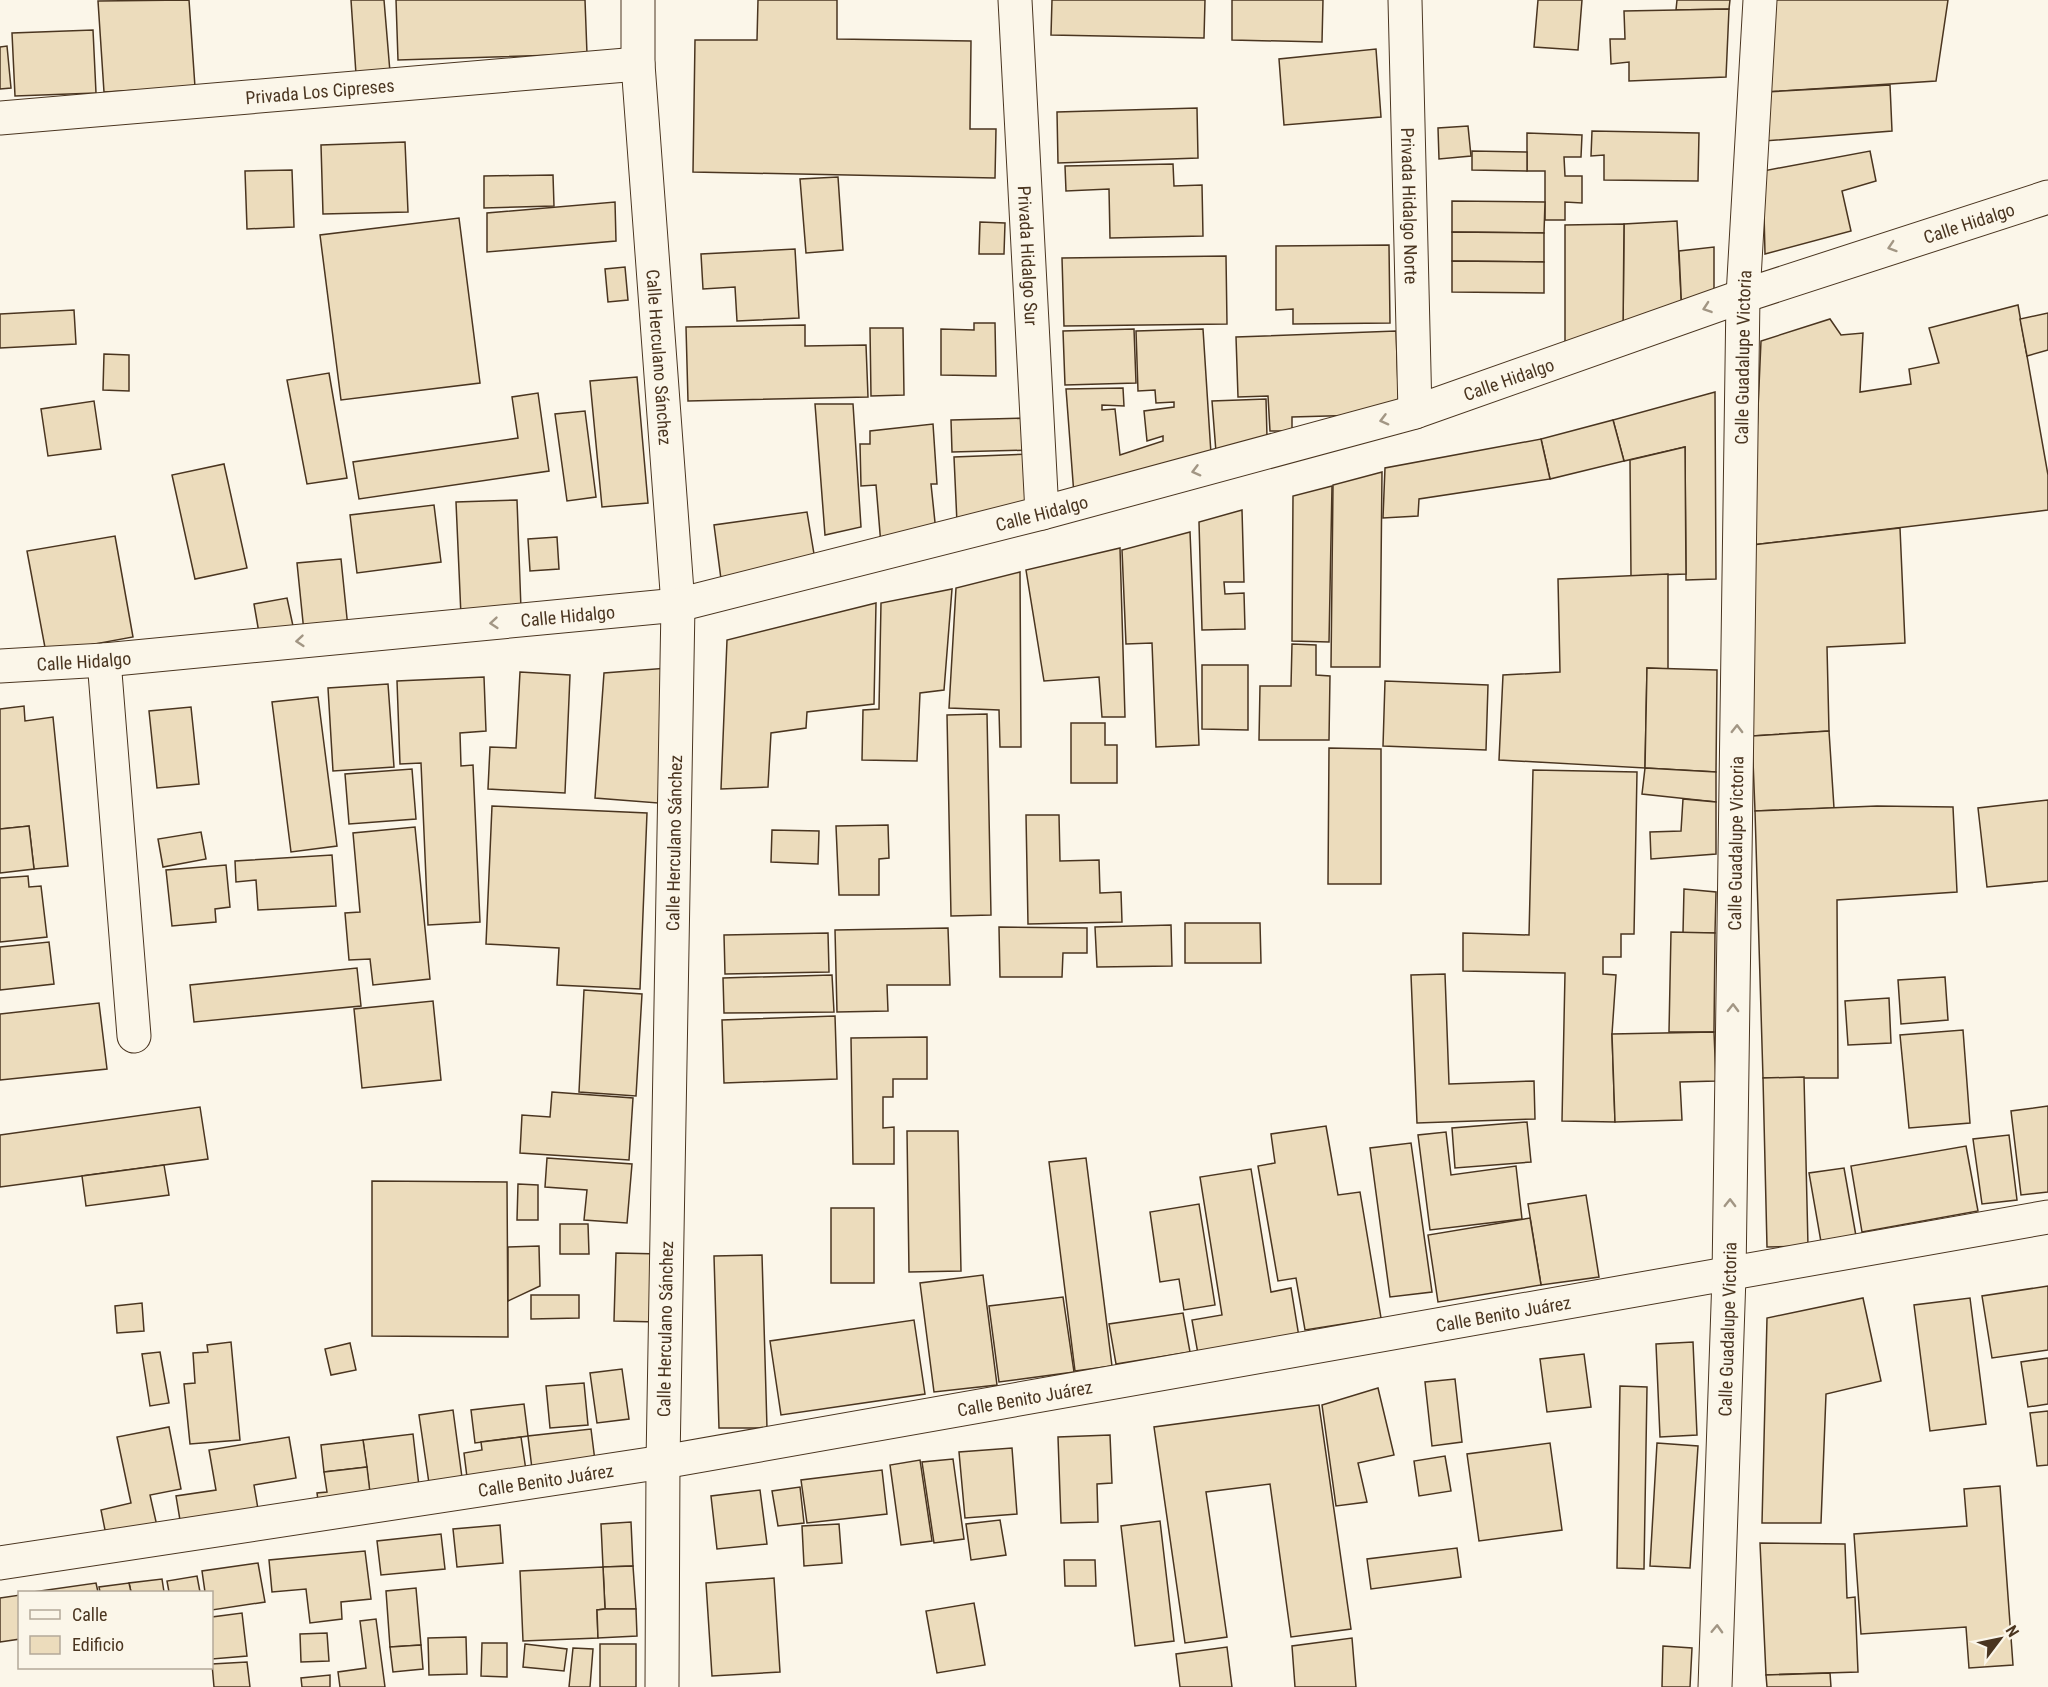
<svg xmlns="http://www.w3.org/2000/svg" width="2048" height="1687" viewBox="0 0 2048 1687" font-family="'Roboto Condensed',sans-serif">
<style>
.building{fill:#ecdcbc;stroke:#4a3520;stroke-width:1.5}
.lines{fill:none;stroke-linecap:round;stroke-linejoin:round}
.minor-casing{stroke:#4a3520;stroke-width:35}
.tertiary-casing{stroke:#4a3520;stroke-width:35}
.minor{stroke:#fbf6e9;stroke-width:33}
.tertiary{stroke:#fbf6e9;stroke-width:33}
.oneway{stroke:#a29684}
.labels{text-anchor:middle;dominant-baseline:central;stroke-width:4.5;stroke-linejoin:round;paint-order:stroke}
.street-label{font-size:18px;fill:#4a3520;stroke:#fbf6e9}
</style>
<rect width="100%" height="100%" fill="#fbf6e9"/>
<g class="building">
<polygon points="189,0 195,87 104,92 98,1"/>
<polygon points="351,0 384,0 390,72 356,74"/>
<polygon points="396,0 585,0 587,54 398,60"/>
<polygon points="758,0 837,0 837,39 971,41 970,129 996,129 995,178 693,172 695,40 757,40"/>
<polygon points="1052,0 1205,0 1204,38 1051,35"/>
<polygon points="1232,0 1323,0 1322,42 1232,40"/>
<polygon points="1538,0 1582,0 1578,50 1534,47"/>
<polygon points="1677,0 1730,0 1729,9 1676,10"/>
<polygon points="1772,0 1948,0 1936,81 1766,92"/>
<polygon points="1729,9 1726,77 1629,81 1629,62 1611,64 1610,39 1625,39 1624,11"/>
<polygon points="93,30 96,93 15,96 12,33"/>
<polygon points="7,46 11,88 0,89 0,47"/>
<polygon points="1376,49 1381,117 1284,125 1279,59"/>
<polygon points="1890,85 1892,131 1764,141 1766,92"/>
<polygon points="1197,108 1198,158 1058,163 1057,112"/>
<polygon points="1468,126 1471,156 1439,159 1438,128"/>
<polygon points="1592,131 1699,133 1698,181 1604,180 1604,155 1591,156"/>
<polygon points="1527,133 1582,135 1581,157 1564,157 1565,176 1582,176 1582,203 1565,202 1565,220 1545,220 1545,171 1527,171"/>
<polygon points="405,142 408,212 323,214 321,145"/>
<polygon points="1472,151 1527,152 1527,171 1472,170"/>
<polygon points="1870,151 1876,181 1842,191 1851,231 1765,254 1763,171"/>
<polygon points="1173,164 1174,186 1202,185 1203,236 1110,238 1109,189 1066,191 1065,166"/>
<polygon points="292,170 294,227 247,229 245,171"/>
<polygon points="553,175 554,206 484,208 484,176"/>
<polygon points="838,177 843,250 806,253 800,179"/>
<polygon points="1452,201 1545,202 1544,233 1452,232"/>
<polygon points="615,202 616,241 487,252 487,213"/>
<polygon points="459,218 480,383 341,400 320,235"/>
<polygon points="1677,221 1682,314 1623,333 1624,224"/>
<polygon points="980,222 1005,223 1004,254 979,254"/>
<polygon points="1624,224 1623,333 1565,349 1565,225"/>
<polygon points="1452,232 1544,233 1544,262 1452,261"/>
<polygon points="1389,245 1390,323 1293,324 1293,309 1276,310 1276,246"/>
<polygon points="1714,247 1714,305 1682,314 1679,251"/>
<polygon points="795,249 799,318 737,321 735,287 703,289 701,254"/>
<polygon points="1226,256 1227,324 1064,326 1062,258"/>
<polygon points="1452,261 1544,262 1544,293 1452,292"/>
<polygon points="625,267 628,300 608,302 605,269"/>
<polygon points="2018,305 2048,475 2048,510 1752,545 1761,341 1830,319 1841,335 1863,333 1860,392 1911,384 1909,369 1939,363 1929,328"/>
<polygon points="74,310 76,344 0,348 0,314"/>
<polygon points="2048,313 2048,350 2027,356 2020,319"/>
<polygon points="974,323 995,323 996,376 941,375 941,329 974,330"/>
<polygon points="805,325 805,346 866,345 868,397 688,401 686,327"/>
<polygon points="870,328 903,328 904,395 871,396"/>
<polygon points="1134,329 1136,383 1065,385 1063,331"/>
<polygon points="1203,329 1211,454 1074,495 1066,389 1123,388 1124,406 1102,405 1102,410 1115,409 1120,455 1163,441 1163,436 1147,441 1144,411 1174,407 1174,402 1156,403 1155,390 1138,391 1136,331"/>
<polygon points="1396,331 1399,414 1292,417 1292,431 1270,431 1268,396 1238,397 1236,337"/>
<polygon points="104,354 129,355 129,391 103,390"/>
<polygon points="329,373 347,478 307,484 287,380"/>
<polygon points="637,377 648,503 602,507 590,381"/>
<polygon points="1715,392 1716,579 1686,580 1685,447 1624,461 1613,420"/>
<polygon points="538,393 549,471 359,499 353,462 518,438 512,397"/>
<polygon points="1266,399 1267,437 1216,452 1212,401"/>
<polygon points="94,401 101,449 48,456 41,409"/>
<polygon points="815,404 853,404 861,527 825,535"/>
<polygon points="585,411 596,497 567,501 555,414"/>
<polygon points="1031,418 1032,450 952,452 951,420"/>
<polygon points="1613,420 1624,461 1550,479 1541,439"/>
<polygon points="933,424 937,484 931,484 936,532 881,545 876,485 861,486 860,444 870,444 870,431"/>
<polygon points="1541,439 1550,479 1419,499 1418,516 1383,518 1385,468"/>
<polygon points="1685,447 1686,574 1631,576 1630,460"/>
<polygon points="1032,454 1034,508 957,523 954,457"/>
<polygon points="224,464 247,568 195,579 172,475"/>
<polygon points="1382,472 1380,667 1331,667 1333,485"/>
<polygon points="1332,486 1329,642 1292,641 1293,496"/>
<polygon points="517,500 521,609 461,616 456,502"/>
<polygon points="434,505 441,562 357,573 350,515"/>
<polygon points="1242,510 1244,582 1224,582 1225,594 1244,593 1245,629 1202,630 1199,522"/>
<polygon points="807,512 815,560 721,579 714,525"/>
<polygon points="1900,528 1905,643 1827,647 1829,731 1752,736 1752,545"/>
<polygon points="1190,532 1199,745 1156,747 1152,643 1126,644 1122,550"/>
<polygon points="115,536 133,637 46,653 27,551"/>
<polygon points="557,537 559,569 530,571 528,539"/>
<polygon points="1120,548 1125,717 1102,717 1099,677 1044,681 1026,570"/>
<polygon points="341,559 348,628 304,632 297,563"/>
<polygon points="1020,572 1021,747 1000,747 999,710 949,708 956,588"/>
<polygon points="1668,574 1668,669 1647,668 1645,768 1499,760 1503,675 1560,672 1558,579"/>
<polygon points="952,589 944,690 920,693 917,761 862,760 863,710 879,709 881,603"/>
<polygon points="287,598 293,626 259,633 254,604"/>
<polygon points="876,603 874,704 807,712 806,728 771,733 768,787 721,789 727,640"/>
<polygon points="1292,644 1316,645 1316,675 1330,676 1329,740 1259,740 1260,686 1291,686"/>
<polygon points="1202,665 1248,665 1248,730 1202,729"/>
<polygon points="668,668 658,803 595,798 604,673"/>
<polygon points="1647,668 1717,670 1716,772 1645,768"/>
<polygon points="520,672 570,675 565,793 488,789 490,747 516,748"/>
<polygon points="484,677 486,731 460,733 461,766 473,765 480,922 428,925 421,763 400,764 397,681"/>
<polygon points="1385,681 1488,685 1486,750 1383,746"/>
<polygon points="388,684 394,767 333,771 328,688"/>
<polygon points="318,697 337,846 291,852 272,702"/>
<polygon points="24,706 25,721 53,717 68,866 34,869 29,826 0,829 0,709"/>
<polygon points="191,707 199,784 157,788 149,711"/>
<polygon points="987,714 991,915 951,916 947,715"/>
<polygon points="1071,723 1105,723 1105,745 1117,745 1117,783 1071,783"/>
<polygon points="1829,731 1834,808 1755,811 1752,736"/>
<polygon points="1329,748 1381,749 1381,884 1328,884"/>
<polygon points="1645,768 1716,772 1716,802 1642,794"/>
<polygon points="412,769 416,819 349,824 345,774"/>
<polygon points="1533,770 1637,772 1634,934 1621,934 1621,957 1603,957 1603,974 1616,975 1612,1034 1615,1122 1562,1121 1565,973 1463,971 1463,933 1529,935"/>
<polygon points="1683,799 1716,802 1716,854 1651,859 1650,832 1681,831"/>
<polygon points="2048,800 2048,881 1987,887 1978,808"/>
<polygon points="492,806 647,813 640,989 557,985 559,948 486,944"/>
<polygon points="1877,806 1953,807 1957,892 1837,900 1838,1078 1763,1078 1755,811"/>
<polygon points="1026,815 1059,815 1060,861 1099,860 1100,893 1121,892 1122,922 1028,924"/>
<polygon points="888,825 889,858 879,859 879,895 839,895 836,826"/>
<polygon points="29,826 34,869 0,873 0,829"/>
<polygon points="415,827 430,979 373,985 370,959 349,960 345,913 360,912 353,833"/>
<polygon points="772,830 819,831 818,864 771,862"/>
<polygon points="201,832 206,859 163,867 158,839"/>
<polygon points="332,855 336,906 258,910 256,880 236,882 235,861"/>
<polygon points="226,865 230,907 215,909 216,922 172,926 166,870"/>
<polygon points="28,876 29,887 41,886 47,937 0,942 0,878"/>
<polygon points="1684,889 1716,892 1715,933 1683,933"/>
<polygon points="1185,923 1260,923 1261,963 1185,963"/>
<polygon points="1171,925 1172,966 1097,967 1095,927"/>
<polygon points="999,927 1087,928 1087,953 1063,953 1062,977 1000,977"/>
<polygon points="948,928 950,985 887,985 888,1011 837,1012 835,930"/>
<polygon points="1671,932 1715,933 1714,1032 1669,1032"/>
<polygon points="828,933 829,972 725,974 724,935"/>
<polygon points="49,942 54,984 0,990 0,947"/>
<polygon points="357,968 361,1006 194,1022 190,985"/>
<polygon points="1445,974 1449,1084 1534,1081 1535,1119 1417,1123 1411,975"/>
<polygon points="832,975 834,1012 724,1013 723,978"/>
<polygon points="1945,977 1948,1020 1901,1024 1898,980"/>
<polygon points="584,990 642,994 636,1096 579,1092"/>
<polygon points="1889,998 1891,1043 1848,1045 1845,1001"/>
<polygon points="433,1001 441,1080 362,1088 354,1009"/>
<polygon points="99,1003 107,1069 0,1080 0,1014"/>
<polygon points="835,1016 837,1079 724,1083 722,1020"/>
<polygon points="1963,1030 1970,1123 1909,1128 1900,1035"/>
<polygon points="1714,1032 1716,1081 1680,1082 1682,1120 1615,1122 1612,1034"/>
<polygon points="927,1037 927,1079 893,1079 893,1097 883,1097 883,1128 894,1127 894,1164 853,1164 851,1038"/>
<polygon points="1804,1077 1808,1246 1767,1247 1763,1078"/>
<polygon points="552,1092 633,1098 629,1160 520,1153 522,1115 550,1117"/>
<polygon points="2048,1106 2048,1192 2021,1195 2011,1111"/>
<polygon points="200,1107 208,1159 0,1187 0,1135"/>
<polygon points="1527,1122 1531,1162 1455,1168 1452,1128"/>
<polygon points="1326,1126 1338,1195 1360,1192 1381,1318 1305,1330 1296,1278 1278,1281 1258,1166 1275,1163 1271,1134"/>
<polygon points="907,1131 958,1131 961,1271 909,1272"/>
<polygon points="1446,1132 1451,1175 1516,1166 1522,1219 1430,1230 1418,1135"/>
<polygon points="2009,1135 2017,1200 1982,1204 1973,1139"/>
<polygon points="1411,1143 1432,1292 1390,1297 1370,1148"/>
<polygon points="1966,1146 1978,1211 1862,1232 1851,1166"/>
<polygon points="547,1158 632,1164 627,1223 584,1220 587,1190 545,1187"/>
<polygon points="1086,1158 1112,1366 1075,1371 1049,1162"/>
<polygon points="164,1165 169,1195 86,1206 82,1176"/>
<polygon points="1844,1168 1856,1236 1821,1242 1809,1173"/>
<polygon points="1251,1169 1271,1292 1291,1288 1299,1337 1198,1354 1192,1320 1222,1315 1200,1177"/>
<polygon points="372,1181 507,1182 508,1337 372,1336"/>
<polygon points="518,1184 538,1185 538,1220 517,1220"/>
<polygon points="1586,1195 1599,1277 1541,1285 1528,1204"/>
<polygon points="1199,1204 1215,1305 1184,1310 1179,1279 1160,1282 1150,1212"/>
<rect x="831" y="1208" width="43" height="75"/>
<polygon points="1530,1218 1541,1285 1438,1302 1428,1235"/>
<polygon points="560,1224 588,1224 589,1254 560,1254"/>
<polygon points="539,1246 540,1286 508,1301 508,1247"/>
<polygon points="616,1253 661,1254 658,1322 614,1321"/>
<polygon points="762,1255 767,1428 719,1428 714,1256"/>
<polygon points="983,1275 997,1385 934,1392 920,1283"/>
<polygon points="2048,1286 2048,1350 1992,1358 1982,1296"/>
<polygon points="531,1295 579,1295 579,1318 531,1319"/>
<polygon points="1063,1297 1074,1372 999,1382 989,1306"/>
<polygon points="1863,1298 1881,1381 1826,1394 1821,1523 1762,1523 1767,1318"/>
<polygon points="1970,1298 1986,1424 1930,1431 1914,1305"/>
<polygon points="142,1303 144,1331 117,1333 115,1306"/>
<polygon points="1183,1313 1190,1352 1116,1364 1109,1324"/>
<polygon points="914,1320 925,1394 781,1415 770,1341"/>
<polygon points="231,1342 240,1440 190,1444 184,1384 195,1383 193,1353 208,1352 207,1345"/>
<polygon points="1693,1342 1697,1435 1660,1437 1656,1344"/>
<polygon points="350,1343 356,1370 331,1375 325,1349"/>
<polygon points="160,1352 169,1403 150,1406 142,1354"/>
<polygon points="1584,1354 1591,1407 1547,1412 1540,1359"/>
<polygon points="2048,1358 2048,1404 2028,1407 2021,1362"/>
<polygon points="622,1369 629,1419 597,1423 590,1373"/>
<polygon points="1455,1379 1462,1442 1432,1446 1425,1382"/>
<polygon points="584,1383 588,1425 550,1428 546,1386"/>
<polygon points="1620,1386 1647,1387 1644,1569 1617,1568"/>
<polygon points="1378,1388 1394,1455 1358,1463 1367,1502 1336,1506 1322,1405"/>
<polygon points="524,1404 528,1436 475,1443 471,1410"/>
<polygon points="1319,1405 1351,1629 1291,1637 1270,1484 1206,1492 1227,1637 1185,1643 1154,1427"/>
<polygon points="453,1410 463,1485 430,1490 419,1415"/>
<polygon points="2048,1411 2048,1465 2037,1466 2030,1413"/>
<polygon points="169,1427 181,1489 150,1495 159,1535 108,1545 101,1510 131,1503 117,1437"/>
<polygon points="591,1429 596,1469 533,1477 528,1436"/>
<polygon points="413,1434 420,1495 371,1501 363,1440"/>
<polygon points="1110,1435 1112,1483 1097,1484 1098,1522 1061,1523 1058,1437"/>
<polygon points="289,1437 296,1478 254,1485 260,1521 182,1532 176,1496 216,1490 209,1450"/>
<polygon points="521,1437 527,1477 468,1485 464,1453 482,1450 481,1442"/>
<polygon points="363,1440 367,1467 324,1472 321,1445"/>
<polygon points="1550,1443 1562,1530 1479,1541 1467,1454"/>
<polygon points="1657,1443 1698,1446 1690,1568 1650,1566"/>
<polygon points="1012,1448 1017,1514 965,1518 959,1452"/>
<polygon points="1445,1456 1451,1491 1419,1496 1414,1461"/>
<polygon points="953,1459 964,1539 934,1543 922,1462"/>
<polygon points="920,1460 932,1541 901,1545 890,1465"/>
<polygon points="367,1467 371,1501 319,1507 317,1493 327,1492 324,1472"/>
<polygon points="882,1470 887,1514 807,1523 801,1480"/>
<polygon points="2000,1486 2013,1665 1969,1668 1966,1627 1861,1634 1854,1534 1967,1526 1964,1489"/>
<polygon points="800,1487 804,1523 778,1526 772,1491"/>
<polygon points="760,1490 767,1544 717,1549 711,1496"/>
<polygon points="1000,1520 1006,1555 971,1560 966,1524"/>
<polygon points="1160,1521 1174,1641 1135,1646 1121,1526"/>
<polygon points="631,1522 633,1566 603,1567 601,1524"/>
<polygon points="839,1524 842,1563 804,1566 802,1526"/>
<polygon points="500,1525 503,1563 457,1567 453,1529"/>
<polygon points="441,1534 445,1569 381,1575 377,1541"/>
<polygon points="1760,1543 1845,1544 1847,1598 1855,1597 1858,1672 1766,1675"/>
<polygon points="1457,1548 1461,1577 1371,1589 1367,1559"/>
<polygon points="365,1551 371,1599 341,1602 342,1619 310,1623 306,1589 272,1592 269,1560"/>
<polygon points="1064,1560 1095,1560 1096,1586 1065,1586"/>
<polygon points="258,1563 265,1602 212,1610 212,1592 205,1592 202,1571"/>
<polygon points="633,1566 636,1609 605,1609 603,1567"/>
<polygon points="603,1567 605,1609 597,1610 598,1638 523,1641 520,1571"/>
<polygon points="197,1576 200,1592 169,1592 167,1581"/>
<polygon points="774,1578 780,1672 712,1676 706,1583"/>
<polygon points="162,1579 164,1592 131,1592 129,1583"/>
<polygon points="96,1583 98,1592 33,1592"/>
<polygon points="129,1583 131,1592 100,1592 99,1587"/>
<polygon points="416,1588 421,1645 390,1647 386,1591"/>
<polygon points="20,1595 20,1639 0,1642 0,1598"/>
<polygon points="974,1603 985,1665 937,1673 926,1611"/>
<polygon points="605,1609 636,1609 637,1636 598,1638 597,1610"/>
<polygon points="242,1613 247,1656 212,1659 212,1617"/>
<polygon points="376,1619 385,1687 340,1687 338,1672 366,1668 360,1621"/>
<polygon points="327,1633 329,1661 301,1662 300,1634"/>
<polygon points="466,1637 467,1674 429,1675 428,1638"/>
<polygon points="1352,1638 1356,1687 1295,1687 1292,1646"/>
<polygon points="482,1643 507,1643 507,1677 481,1676"/>
<polygon points="525,1644 567,1649 564,1671 523,1667"/>
<rect x="600" y="1644" width="36" height="43"/>
<polygon points="421,1645 423,1669 393,1672 390,1647"/>
<polygon points="1663,1646 1692,1648 1690,1687 1662,1687"/>
<polygon points="1227,1647 1232,1687 1180,1687 1176,1654"/>
<polygon points="573,1648 593,1649 590,1687 569,1687"/>
<polygon points="247,1662 250,1687 214,1687 212,1664"/>
<polygon points="1830,1673 1831,1687 1767,1687 1766,1675"/>
<polygon points="330,1675 330,1687 302,1687 301,1678"/>
</g>
<g class="lines">
<defs>
<g id="minor">
<path id="s1" d="M638 0V64L678 605 663 1462 662 1687"/>
<path id="s2" d="M1015 0 1042 513"/>
<path id="s3" d="M1405 0 1415 412"/>
<path id="s4" d="M0 118 638 64"/>
<polyline points="104,660 134,1036"/>
<path id="s5" d="M0 1563 663 1462 2048 1217"/>
<path id="s6" d="M1715 1687 1729 1276 1743 296 1760 0"/>
</g>
<g id="tertiary">
<path id="s7" d="M0 666 104 660 678 605 1042 513 1415 412 1743 296 2048 197"/>
</g>
</defs>
<use href="#minor" class="minor-casing"/>
<use href="#tertiary" class="tertiary-casing"/>
<use href="#minor" class="minor"/>
<use href="#tertiary" class="tertiary"/>
</g>
<defs><path id="oneway-chevron" d="M-2-3.5L2.5 0L-2 3.5" fill="none" stroke-width="1.6" stroke-linecap="round" stroke-linejoin="round" transform="scale(1.5)"/></defs>
<g class="oneway">
<use href="#oneway-chevron" transform="translate(1892 247) rotate(162)"/>
<use href="#oneway-chevron" transform="translate(1707 308) rotate(161)"/>
<use href="#oneway-chevron" transform="translate(1384 420) rotate(165)"/>
<use href="#oneway-chevron" transform="translate(1196 471) rotate(165)"/>
<use href="#oneway-chevron" transform="translate(494 623) rotate(175)"/>
<use href="#oneway-chevron" transform="translate(300 641) rotate(175)"/>
<use href="#oneway-chevron" transform="translate(1737 729) rotate(-89)"/>
<use href="#oneway-chevron" transform="translate(1733 1008) rotate(-89)"/>
<use href="#oneway-chevron" transform="translate(1730 1203) rotate(-89)"/>
<use href="#oneway-chevron" transform="translate(1717 1629) rotate(-88)"/>
</g>
<g class="labels">
<g class="street-label">
<text stroke="none"><textPath href="#s4" startOffset="321">Privada Los Cipreses</textPath></text>
<text stroke="none"><textPath href="#s3" startOffset="206">Privada Hidalgo Norte</textPath></text>
<text stroke="none"><textPath href="#s7" startOffset="2028">Calle Hidalgo</textPath></text>
<text stroke="none"><textPath href="#s2" startOffset="256">Privada Hidalgo Sur</textPath></text>
<text stroke="none"><textPath href="#s6" startOffset="1330">Calle Guadalupe Victoria</textPath></text>
<text stroke="none"><textPath href="#s1" startOffset="358">Calle Herculano Sánchez</textPath></text>
<text stroke="none"><textPath href="#s7" startOffset="1542">Calle Hidalgo</textPath></text>
<text stroke="none"><textPath href="#s7" startOffset="1056">Calle Hidalgo</textPath></text>
<text stroke="none"><textPath href="#s7" startOffset="570">Calle Hidalgo</textPath></text>
<text stroke="none"><textPath href="#s7" startOffset="84">Calle Hidalgo</textPath></text>
<text transform="translate(674 843) rotate(-89)">Calle Herculano Sánchez</text>
<text stroke="none"><textPath href="#s6" startOffset="844">Calle Guadalupe Victoria</textPath></text>
<text stroke="none"><textPath href="#s5" startOffset="1524">Calle Benito Juárez</textPath></text>
<text transform="translate(665 1329) rotate(-89)">Calle Herculano Sánchez</text>
<text stroke="none"><textPath href="#s6" startOffset="358">Calle Guadalupe Victoria</textPath></text>
<text stroke="none"><textPath href="#s5" startOffset="1038">Calle Benito Juárez</textPath></text>
<text stroke="none"><textPath href="#s5" startOffset="552">Calle Benito Juárez</textPath></text>
</g>
</g>
<rect x="18" y="1591" width="195" height="78" fill="#fbf6e9" stroke="#b4a999" stroke-width="1.5"/>
<rect x="30" y="1610" width="30" height="9" fill="#fbf6e9" stroke="#b4a999" stroke-width="1.5"/>
<text x="72" y="1621" font-size="18" fill="#4a3520">Calle</text>
<rect x="30" y="1636" width="30" height="18" fill="#ecdcbc" stroke="#b4a999" stroke-width="1.5"/>
<text x="72" y="1651" font-size="18" fill="#4a3520">Edificio</text>
<g transform="translate(2000 1639) rotate(58)" stroke="#fbf6e9" stroke-width="4.5" paint-order="stroke">
<path d="M0-4.5L10 22L0 15L-10 22Z" fill="#4a3520"/>
<text y="-9" font-size="16" font-weight="bold" text-anchor="middle" fill="#4a3520">N</text>
</g>
</svg>
